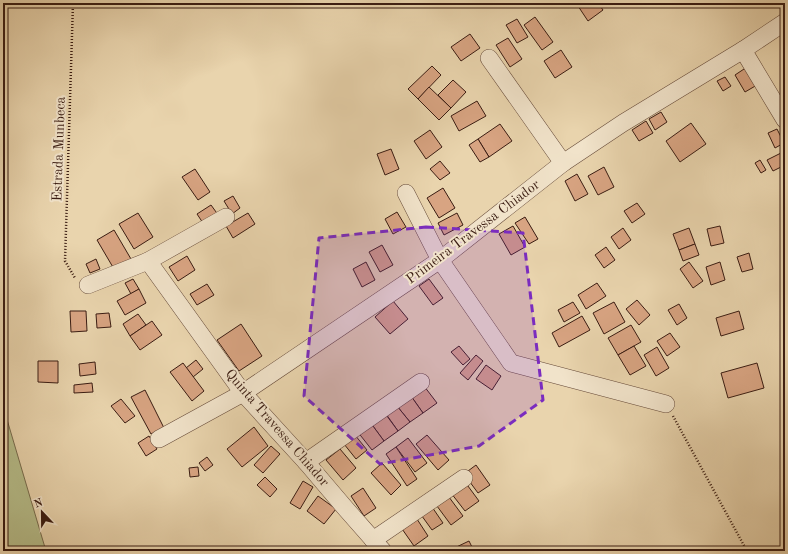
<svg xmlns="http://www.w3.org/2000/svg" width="788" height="554" viewBox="0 0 788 554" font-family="'Old Standard TT',serif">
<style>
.green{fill:#b6bd8a;stroke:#786c4e}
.building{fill:#d8a482;stroke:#3a1c12}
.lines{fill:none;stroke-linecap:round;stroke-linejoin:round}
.minor-casing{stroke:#664a39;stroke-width:18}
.path{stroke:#3a1c12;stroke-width:2.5;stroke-dasharray:1 2;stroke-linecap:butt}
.minor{stroke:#f1e3ca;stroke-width:17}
.marked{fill:#7b2cbf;fill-opacity:0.2;stroke:#7b2cbf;stroke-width:3;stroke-dasharray:8 5;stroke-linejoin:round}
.labels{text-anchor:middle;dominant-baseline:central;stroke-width:4;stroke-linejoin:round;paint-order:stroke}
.street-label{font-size:14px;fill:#3a1c12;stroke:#f1e3ca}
</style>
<rect width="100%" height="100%" fill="#e9d4ad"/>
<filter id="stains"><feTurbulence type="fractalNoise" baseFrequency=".005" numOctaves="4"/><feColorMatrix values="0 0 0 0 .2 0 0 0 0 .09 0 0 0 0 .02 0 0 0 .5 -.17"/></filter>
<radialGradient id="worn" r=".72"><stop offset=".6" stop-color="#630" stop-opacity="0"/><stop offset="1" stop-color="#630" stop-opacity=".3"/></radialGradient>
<polygon class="green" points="3,406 46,551 3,551"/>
<g class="building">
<polygon points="576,3 598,3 603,10 588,21"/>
<polygon points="535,17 553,42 542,50 524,25"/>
<polygon points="517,19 528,37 517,43 506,25"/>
<polygon points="470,34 480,48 461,61 451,47"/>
<polygon points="508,38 522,59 510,67 496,45"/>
<polygon points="561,50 572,67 555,78 544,61"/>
<polygon points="432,66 441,75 418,99 408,89"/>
<polygon points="747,67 757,85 745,92 735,75"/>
<polygon points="725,77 731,86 723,91 717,81"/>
<polygon points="453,80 466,92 451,108 438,95"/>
<polygon points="429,87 451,108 439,120 418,99"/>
<polygon points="477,101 486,116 459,131 451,116"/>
<polygon points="661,112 667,122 655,130 649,119"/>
<polygon points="646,121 653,133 639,141 632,130"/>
<polygon points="691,123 706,144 680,162 666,141"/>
<polygon points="500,124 512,141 489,157 478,139"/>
<polygon points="777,129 784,143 775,148 768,133"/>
<polygon points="430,130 442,147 426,159 414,141"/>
<polygon points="478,139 489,157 480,162 469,145"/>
<polygon points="391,149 399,169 385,175 377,154"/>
<polygon points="785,151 785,165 773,171 767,160"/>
<polygon points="760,160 766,170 761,173 755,163"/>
<polygon points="440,161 450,173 440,180 430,169"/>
<polygon points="604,167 614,187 598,195 588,176"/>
<polygon points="195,169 210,192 198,200 182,177"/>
<polygon points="577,174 588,194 575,201 565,181"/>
<polygon points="443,188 455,208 439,218 427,198"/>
<polygon points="233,196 240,208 232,214 224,201"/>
<polygon points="637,203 645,214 632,223 624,211"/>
<polygon points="211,205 219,216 205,226 197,214"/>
<polygon points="397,212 406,227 393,234 385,219"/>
<polygon points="138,213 153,237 134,249 119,224"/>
<polygon points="248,213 255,224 233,238 226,226"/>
<polygon points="457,213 463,225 444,235 438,223"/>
<polygon points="525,217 538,239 529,244 515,223"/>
<polygon points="513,226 525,247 511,255 499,234"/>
<polygon points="720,226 724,243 711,246 707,229"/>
<polygon points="623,228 631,240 619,249 611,237"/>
<polygon points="689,228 695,244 679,250 673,234"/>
<polygon points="114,230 131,259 114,269 97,240"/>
<polygon points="695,244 699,255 683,261 679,250"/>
<polygon points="382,245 393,265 380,272 369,252"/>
<polygon points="606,247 615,260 604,268 595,255"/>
<polygon points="749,253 753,269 742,272 737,257"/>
<polygon points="187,256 195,270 178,281 169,267"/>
<polygon points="96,259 100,269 90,273 86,264"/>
<polygon points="366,262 375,280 362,287 353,269"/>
<polygon points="689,262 703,281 693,288 680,269"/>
<polygon points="720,262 725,280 711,285 706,267"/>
<polygon points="133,279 139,289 131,294 125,283"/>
<polygon points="429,279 443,298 433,305 419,286"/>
<polygon points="597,283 606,296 586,309 578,295"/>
<polygon points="207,284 214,295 197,305 190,294"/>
<polygon points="139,289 146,303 125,315 117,301"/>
<polygon points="637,300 650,315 639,325 626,309"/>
<polygon points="393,301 408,319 390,334 375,317"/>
<polygon points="573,302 580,313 564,322 558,310"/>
<polygon points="614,302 625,322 604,334 593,313"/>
<polygon points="679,304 687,318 677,325 668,310"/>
<polygon points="70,311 86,311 87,331 71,332"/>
<polygon points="739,311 744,329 721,336 716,318"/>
<polygon points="109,313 111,327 97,328 96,314"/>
<polygon points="138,314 146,325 130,336 123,324"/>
<polygon points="582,316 590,330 559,347 552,333"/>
<polygon points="152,321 162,335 140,350 130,336"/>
<polygon points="241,324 262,356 239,371 217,340"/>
<polygon points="631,325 641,342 618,355 608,338"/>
<polygon points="670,333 680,347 667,356 657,341"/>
<polygon points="459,346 470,359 463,365 451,352"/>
<polygon points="634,346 646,366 630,375 618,355"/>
<polygon points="657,347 669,368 656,376 644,355"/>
<polygon points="476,355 483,361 468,380 460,373"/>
<polygon points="196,360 203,369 193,377 186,368"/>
<polygon points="38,361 58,361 58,383 38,382"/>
<polygon points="95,362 96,374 80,376 79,364"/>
<polygon points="183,363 204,391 192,401 170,372"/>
<polygon points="757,363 764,388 728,398 721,373"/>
<polygon points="486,365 501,376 492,390 476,379"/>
<polygon points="92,383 93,392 74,393 74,385"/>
<polygon points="424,386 437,403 423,413 411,396"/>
<polygon points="145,390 164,428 151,434 131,397"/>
<polygon points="411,396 423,413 410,422 397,406"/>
<polygon points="121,399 135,416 125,423 111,406"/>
<polygon points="397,406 410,422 398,431 386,414"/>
<polygon points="384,412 398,431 384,441 370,422"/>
<polygon points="370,422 384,441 372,450 357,431"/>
<polygon points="254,427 268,446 242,467 227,449"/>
<polygon points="355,435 367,450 356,459 344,444"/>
<polygon points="427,435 449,460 438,470 416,444"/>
<polygon points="149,436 157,449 146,456 138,443"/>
<polygon points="408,438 427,463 415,472 396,447"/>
<polygon points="271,446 280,454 263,473 254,465"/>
<polygon points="396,447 417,479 407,486 386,454"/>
<polygon points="340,449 356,468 343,480 326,460"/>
<polygon points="207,457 213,465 205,471 199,463"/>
<polygon points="382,463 401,485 391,495 371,473"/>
<polygon points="476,465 490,485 478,493 464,474"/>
<polygon points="198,467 199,476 190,477 189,468"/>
<polygon points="265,477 277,489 270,497 257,485"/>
<polygon points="303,481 313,487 300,509 290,503"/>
<polygon points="465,482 479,501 465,511 451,493"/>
<polygon points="363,488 376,508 364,516 351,496"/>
<polygon points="446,493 463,516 451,525 434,502"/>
<polygon points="318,496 336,509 324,524 307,511"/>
<polygon points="430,504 443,523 432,530 419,512"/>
<polygon points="415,516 428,536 414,546 400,526"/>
<polygon points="469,541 474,551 448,551"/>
</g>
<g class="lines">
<defs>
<g id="minor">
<polyline points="743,50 785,120"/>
<polyline points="489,58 563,163"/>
<polyline points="406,193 440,260 511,363 666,404"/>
<polyline points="148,261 243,393 306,462 346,509 383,551"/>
<polyline points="88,285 148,261 226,217"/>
<polyline points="159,439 243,393 440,260 563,163 623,123 743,50 785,22"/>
<polyline points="306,462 421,382"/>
<polyline points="373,540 464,478"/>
</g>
</defs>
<use href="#minor" class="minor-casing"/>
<g class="path">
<polyline points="73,3 65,261 75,278"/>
<polyline points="673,416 747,551"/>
</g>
<use href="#minor" class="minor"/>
</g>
<path class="marked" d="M426 227 523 233 543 400 479 446 380 464 304 396 319 238Z"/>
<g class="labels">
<g class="street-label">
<text transform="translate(59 149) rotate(-88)">Estrada Munbeca</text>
<text transform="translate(473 232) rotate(-37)">Primeira Travessa Chiador</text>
<text transform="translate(277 428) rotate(49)">Quinta Travessa Chiador</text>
</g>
</g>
<rect width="788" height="554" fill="none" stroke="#e9d4ad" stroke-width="16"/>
<rect x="4" y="4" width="780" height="546" fill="none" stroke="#3a1c12" stroke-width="2"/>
<rect x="8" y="8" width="772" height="538" fill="none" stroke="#3a1c12"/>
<g transform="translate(42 512) rotate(338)" stroke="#f1e3ca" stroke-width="3" paint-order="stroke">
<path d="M0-3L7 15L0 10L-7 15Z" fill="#3a1c12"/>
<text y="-6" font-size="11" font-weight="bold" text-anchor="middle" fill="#3a1c12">N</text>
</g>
<rect width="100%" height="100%" filter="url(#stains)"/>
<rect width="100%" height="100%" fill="url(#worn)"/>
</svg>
